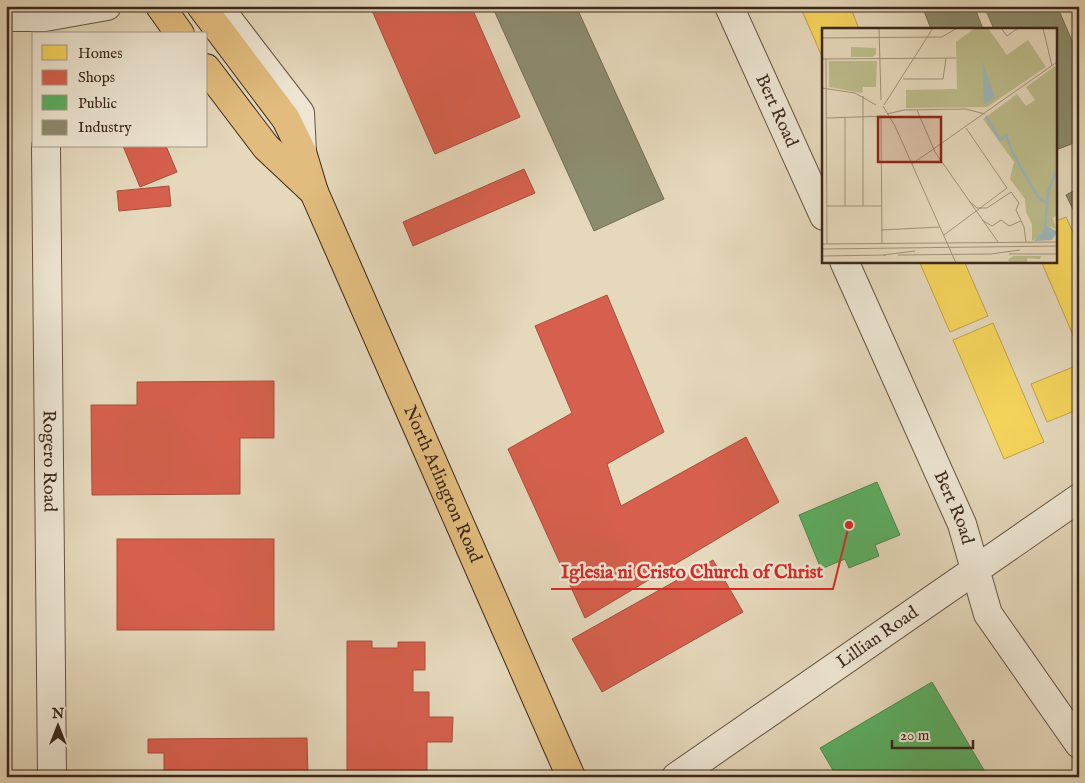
<svg xmlns="http://www.w3.org/2000/svg" width="1085" height="783" viewBox="0 0 1085 783" font-family="'IM FELL English',serif">
<style>
.homes{fill:#f6d55c;stroke:#bea148}
.shops{fill:#d6604d;stroke:#a74f3d}
.public{fill:#5aae61;stroke:#50864b}
.industry{fill:#8c8c6e;stroke:#736e54}
.lines{fill:none;stroke-linecap:round;stroke-linejoin:round}
.minor-casing{stroke:#655342;stroke-width:30}
.major-casing{stroke:#3a2719;stroke-width:30}
.minor{stroke:#eee6d3;stroke-width:28}
.major{stroke:#e2bc7e;stroke-width:28}
.labels{text-anchor:middle;dominant-baseline:central;stroke-width:5;stroke-linejoin:round;paint-order:stroke}
.street-label{font-size:18px;fill:#3a2719;stroke:#eee6d3}
.inset-river{fill:none;stroke:#9cb6bc;stroke-width:2.5}
.inset-road{fill:none;stroke:#a1917a;stroke-width:1}
.view{fill:#8f2418;fill-opacity:0.15;stroke:#8f2418;stroke-width:2.5}
.inset-edge{fill:none;stroke:#3a2719;stroke-width:2.5}
.leader{fill:none;stroke:#d62828;stroke-width:2}
.callout-dot{fill:#d62828;stroke:#eee6d3;stroke-width:2}
.callout-label{font-size:19px;text-anchor:middle;font-weight:bold;fill:#d62828;stroke:#eee6d3;stroke-width:5;stroke-linejoin:round;paint-order:stroke}
</style>
<rect width="100%" height="100%" fill="#e5d8bb"/>
<filter id="stains"><feTurbulence type="fractalNoise" baseFrequency=".004" numOctaves="4"/><feColorMatrix values="0 0 0 0 .2 0 0 0 0 .09 0 0 0 0 .02 0 0 0 .5 -.17"/></filter>
<radialGradient id="worn" r=".72"><stop offset=".6" stop-color="#630" stop-opacity="0"/><stop offset="1" stop-color="#630" stop-opacity=".3"/></radialGradient>
<g class="homes">
<polygon points="800,6 850,6 859,29 824,29 824,61"/>
<polygon points="1066,217 1079,246 1079,349 1041,261 1056,261 1056,221"/>
<polygon points="919,261 964,261 988,316 950,332"/>
<polygon points="993,323 1044,442 1004,459 953,340"/>
<polygon points="1078,365 1079,409 1047,422 1031,384"/>
</g>
<g class="shops">
<polygon points="370,6 471,6 520,117 435,154"/>
<polygon points="123,146 166,146 177,172 140,187"/>
<polygon points="524,169 535,193 413,246 403,222"/>
<polygon points="169,186 171,206 119,211 117,191"/>
<polygon points="607,295 664,432 607,464 621,506 746,437 779,502 585,618 508,449 572,413 535,326"/>
<polygon points="274,381 274,438 240,438 240,494 92,495 91,405 137,405 137,382"/>
<rect x="117" y="539" width="157" height="91"/>
<polygon points="713,560 743,612 602,692 572,639"/>
<polygon points="1078,635 1079,635 1079,656 1073,656"/>
<polygon points="347,641 372,641 372,648 398,648 398,642 425,642 425,670 413,670 413,692 429,692 429,717 453,717 452,742 427,742 427,777 347,777"/>
<polygon points="307,738 308,777 164,777 164,753 148,753 148,739"/>
</g>
<g class="public">
<polygon points="877,482 900,535 875,545 879,556 849,568 845,559 821,569 799,515"/>
<polygon points="932,682 988,777 837,777 820,748"/>
</g>
<g class="industry">
<polygon points="492,6 576,6 664,199 594,231"/>
<polygon points="922,6 974,6 983,29 931,29"/>
<polygon points="984,6 1057,6 1079,57 1079,141 1056,150 1056,29 994,29"/>
<polygon points="1079,188 1079,222 1066,195"/>
</g>
<g class="lines">
<defs>
<g id="minor">
<polyline points="223,6 227,18 300,113 302,152"/>
<path id="s1" d="M729 6 824 216"/>
<polyline points="6,17 45,17 107,6"/>
<path id="s2" d="M46 146 52 777"/>
<path id="s3" d="M844 261 962 524 988 614 1079 744"/>
<path id="s4" d="M676 777 1079 498"/>
</g>
<g id="major">
<polyline points="160,6 180,34"/>
<path id="s5" d="M201 6 286 119 302 152 314 192 571 777"/>
<polyline points="206,68 266,147 314,192"/>
</g>
</defs>
<use href="#minor" class="minor-casing"/>
<use href="#major" class="major-casing"/>
<use href="#minor" class="minor"/>
<use href="#major" class="major"/>
</g>
<g class="labels">
<g class="street-label">
<text stroke="none"><textPath href="#s1" startOffset="115">Bert Road</textPath></text>
<text stroke="none"><textPath href="#s2" startOffset="315">Rogero Road</textPath></text>
<text stroke="none"><textPath href="#s5" startOffset="539">North Arlington Road</textPath></text>
<text stroke="none"><textPath href="#s3" startOffset="270">Bert Road</textPath></text>
<text stroke="none"><textPath href="#s4" startOffset="245">Lillian Road</textPath></text>
</g>
</g>
<g transform="translate(822 28)">
<rect width="235" height="235" fill="#e5d8bb"/>
<path d="M153 0H166L185 27 206 12 224 39 165 79 84 80V62L135 61 134 14ZM29 19 54 20V26L51 29H29ZM7 33H55L54 59H41L40 65 7 59ZM235 37V187L231 190 234 201 227 198 220 207 210 213V196L204 184 203 171 188 151 192 134 161 91 195 66 204 78 213 72 204 59ZM191 228H219L218 231 205 230V235H189L186 232Z" fill="#bcbc8b"/>
<path d="M160 33 173 69 163 76 162 75ZM226 198 235 204 230 212 212 213Z" fill="#9cb6bc"/>
<path class="inset-river" d="M164 88 178 112 184 107 191 126 216 169 225 176M223 201 226 164 235 141"/>
<path class="inset-road" d="M57 0 59 72M179 0 185 8 196 0M221 0 230 38M0 10 120 9 135 0M0 31 134 30M4 31 5 216M81 51H121L124 30M0 60 33 65 54 77M41 68V178M62 77 111 0M61 78 73 98 134 235M95 82 113 124 176 214M65 86 82 82 144 81 163 86M5 90 64 88M23 90V178M59 90 60 216M90 136 235 34M147 173 155 180H165L189 164 197 175 194 182M5 178H59M194 182 202 199 204 214M160 192 170 198 179 192 187 198 199 193M59 202 118 199M122 207 185 160 144 100M0 216 235 214M0 221 235 218M169 226 198 222M187 226H235M61 227 93 223M76 227 169 226M0 228 64 227"/>
<path class="view" d="M56 89H119V134H56Z"/>
<rect width="235" height="235" class="inset-edge"/>
</g>
<path class="leader" d="M849 525L833 589H551"/>
<circle class="callout-dot" cx="849" cy="525" r="5"/>
<g class="callout-label">
<text x="692" y="578">Iglesia ni Cristo Church of Christ</text>
</g>
<rect width="1085" height="783" fill="none" stroke="#e5d8bb" stroke-width="25"/>
<rect x="8" y="8" width="1070" height="768" fill="none" stroke="#3a2719" stroke-width="2.5"/>
<rect x="12" y="12" width="1060" height="758" fill="none" stroke="#3a2719"/>
<rect x="32" y="32" width="175" height="115" fill="#eee6d3" stroke="#a69a89"/>
<rect x="42" y="45" width="25" height="15" fill="#f6d55c" stroke="#a69a89"/>
<text x="78" y="58" font-size="15" fill="#3a2719">Homes</text>
<rect x="42" y="70" width="25" height="15" fill="#d6604d" stroke="#a69a89"/>
<text x="78" y="82" font-size="15" fill="#3a2719">Shops</text>
<rect x="42" y="95" width="25" height="15" fill="#5aae61" stroke="#a69a89"/>
<text x="78" y="108" font-size="15" fill="#3a2719">Public</text>
<rect x="42" y="120" width="25" height="15" fill="#8c8c6e" stroke="#a69a89"/>
<text x="78" y="132" font-size="15" fill="#3a2719">Industry</text>
<g transform="translate(58 726)" stroke="#eee6d3" stroke-width="4" paint-order="stroke">
<path d="M0-4L9 19L0 12L-9 19Z" fill="#3a2719"/>
<text y="-8" font-size="14" font-weight="bold" text-anchor="middle" fill="#3a2719">N</text>
</g>
<path d="M892 740v8h81v-8" fill="none" stroke="#3a2719" stroke-width="2.5"/>
<text x="900" y="740" font-size="15" fill="#3a2719" stroke="#eee6d3" stroke-width="4" paint-order="stroke">20 m</text>
<rect width="100%" height="100%" filter="url(#stains)"/>
<rect width="100%" height="100%" fill="url(#worn)"/>
</svg>
